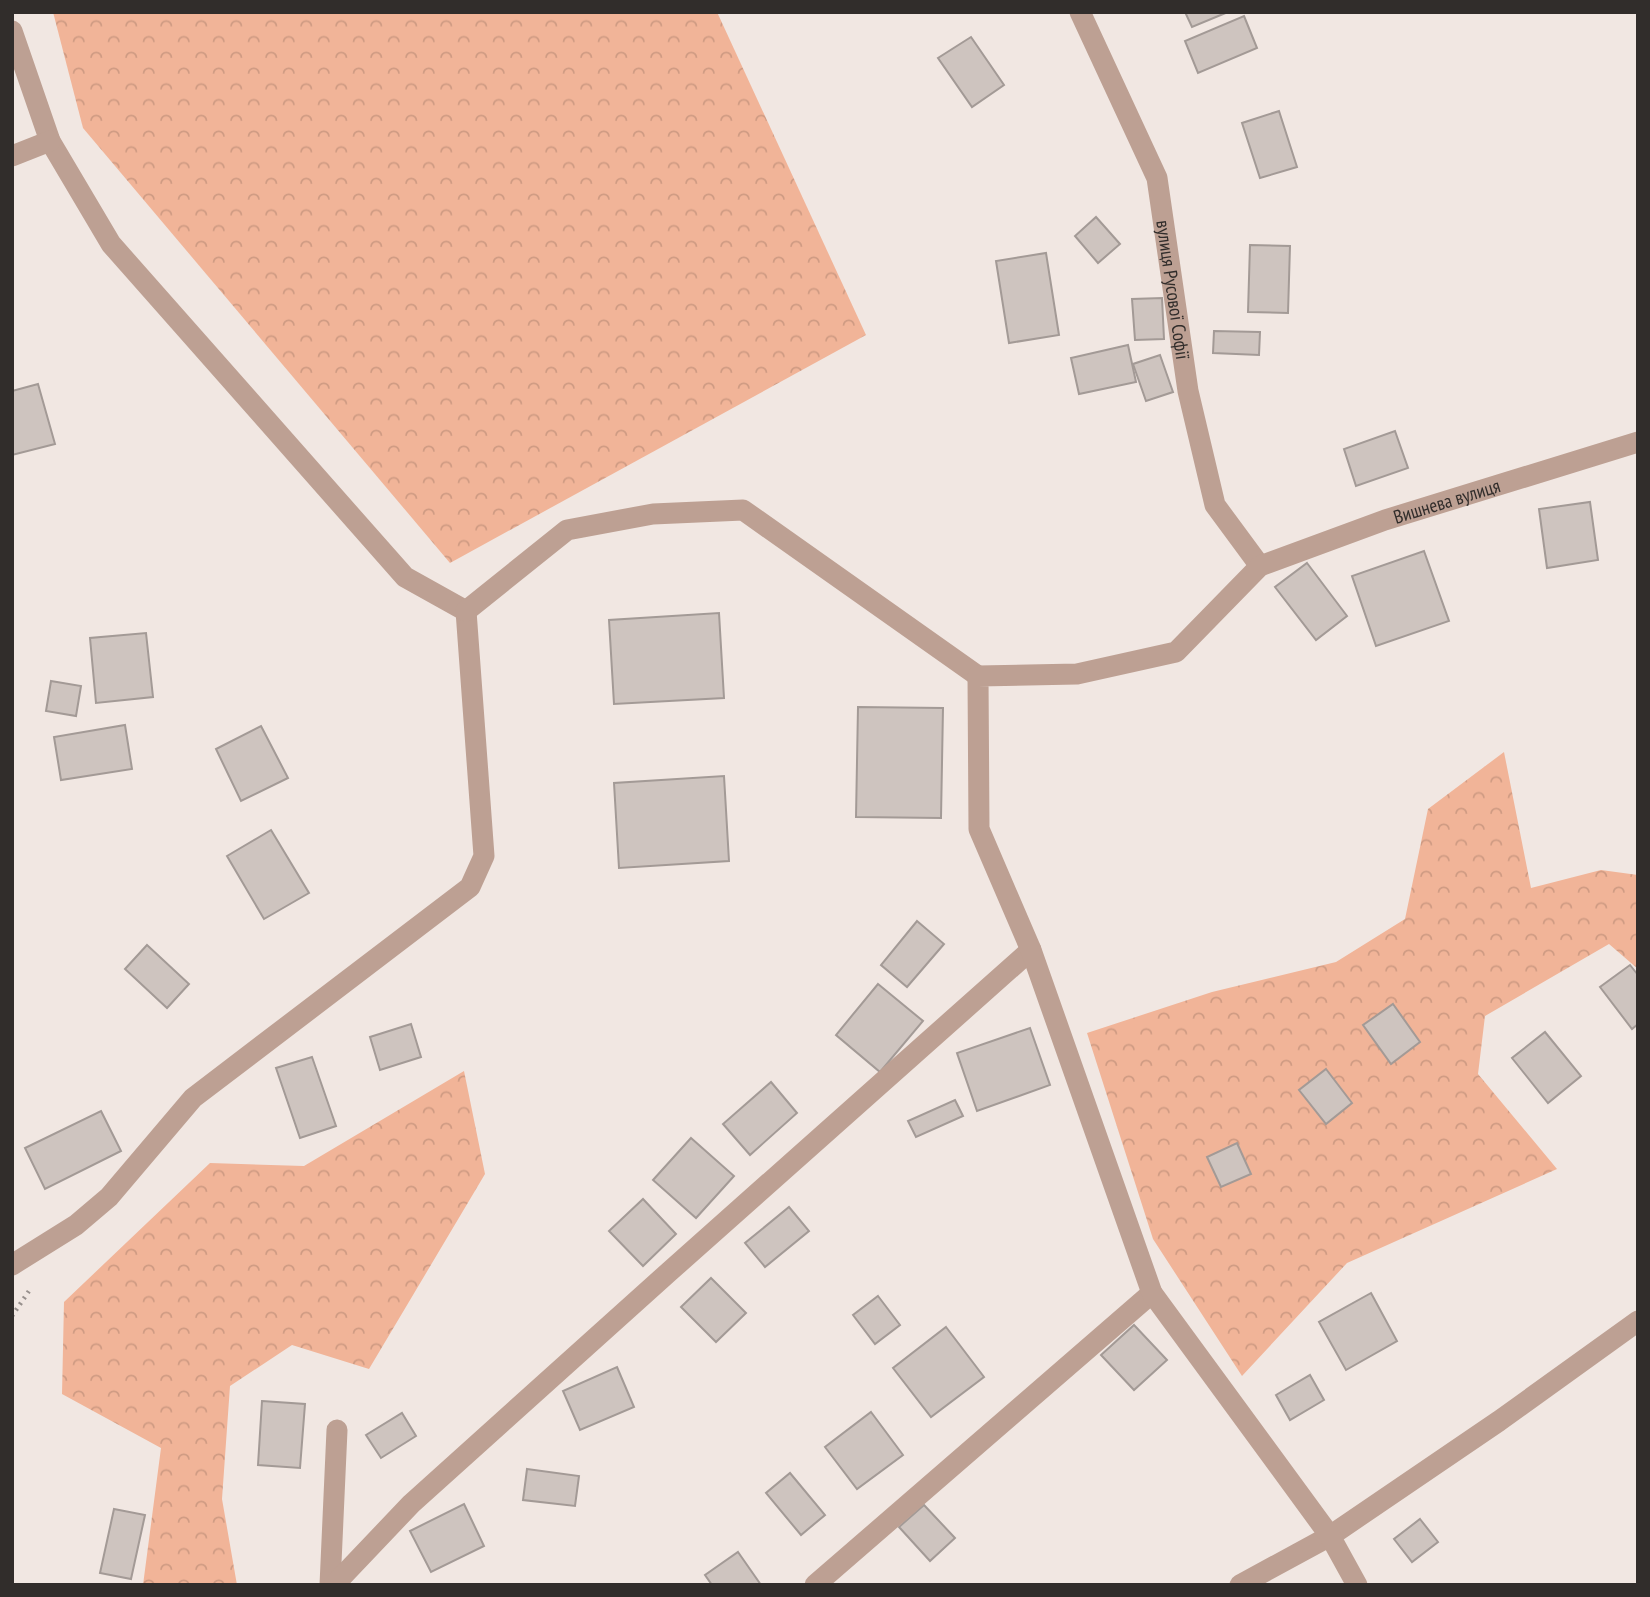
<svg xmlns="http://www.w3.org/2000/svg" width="1650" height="1597" viewBox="0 0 1650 1597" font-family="'PT Sans Narrow',sans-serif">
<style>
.forest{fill:url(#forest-crowns)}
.building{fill:#cec4bf;stroke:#a39a96;stroke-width:2}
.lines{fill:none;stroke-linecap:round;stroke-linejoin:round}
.path{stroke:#978f8c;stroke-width:4.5;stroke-dasharray:2 5;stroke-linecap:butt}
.minor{stroke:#bda093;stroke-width:21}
.labels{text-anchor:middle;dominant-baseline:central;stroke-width:6;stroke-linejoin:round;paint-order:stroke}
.street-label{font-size:19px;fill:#312d2b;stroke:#fef4ef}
</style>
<defs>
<pattern id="forest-crowns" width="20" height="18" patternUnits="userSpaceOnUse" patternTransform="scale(1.75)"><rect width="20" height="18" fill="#f1b498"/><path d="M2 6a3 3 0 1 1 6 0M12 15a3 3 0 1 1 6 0" fill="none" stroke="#cf9b83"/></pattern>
</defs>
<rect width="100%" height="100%" fill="#f1e7e2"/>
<g class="forest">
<polygon points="53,12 717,12 866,335 450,563 83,128"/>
<polygon points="1504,752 1531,888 1601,870 1638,875 1638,969 1609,944 1485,1016 1478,1074 1557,1169 1347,1263 1242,1376 1153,1239 1087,1033 1212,992 1336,962 1405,919 1428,809"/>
<polygon points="464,1071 485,1174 369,1369 292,1345 230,1386 222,1499 237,1585 143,1585 161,1448 62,1394 64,1302 210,1163 304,1166"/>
</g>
<g class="building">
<polygon points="1185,12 1228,12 1192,27"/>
<polygon points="1244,16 1257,48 1198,73 1185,41"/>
<polygon points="971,37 1004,85 972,107 938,58"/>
<polygon points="1279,111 1297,167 1260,178 1242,123"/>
<polygon points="1096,217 1120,244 1098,263 1075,236"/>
<polygon points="1250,245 1290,246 1288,313 1248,312"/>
<polygon points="1046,253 1059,335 1009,343 996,261"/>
<polygon points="1162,298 1164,339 1135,340 1132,299"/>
<polygon points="1214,331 1260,332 1259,355 1213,353"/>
<polygon points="1128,345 1136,382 1079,394 1071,358"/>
<polygon points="1160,355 1173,392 1146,401 1133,364"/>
<polygon points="38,384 55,444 12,455 12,391"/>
<polygon points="1395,431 1408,468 1356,486 1344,449"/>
<polygon points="1590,502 1598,560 1547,568 1539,509"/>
<polygon points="1424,551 1449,621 1376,646 1352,576"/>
<polygon points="1307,563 1347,616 1316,640 1275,587"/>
<polygon points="719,613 724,698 614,704 609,620"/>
<polygon points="146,633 153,697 96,703 90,638"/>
<polygon points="51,681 81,686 76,716 46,711"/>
<polygon points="858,707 943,708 941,818 856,817"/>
<polygon points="125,725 132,769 61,780 54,737"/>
<polygon points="261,726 288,778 241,801 216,749"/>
<polygon points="724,776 729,861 619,868 614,783"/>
<polygon points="271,830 309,893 264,919 227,856"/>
<polygon points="917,921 944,944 907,987 881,965"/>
<polygon points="147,945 189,984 167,1008 125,969"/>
<polygon points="1630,965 1638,975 1638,1024 1632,1029 1600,987"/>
<polygon points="878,984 923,1021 880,1072 836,1035"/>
<polygon points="1393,1004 1420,1042 1391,1064 1363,1025"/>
<polygon points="411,1024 421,1057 380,1070 370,1037"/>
<polygon points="1030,1028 1050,1085 977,1111 957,1053"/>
<polygon points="1545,1032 1581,1076 1548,1103 1512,1058"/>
<polygon points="312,1057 336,1126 300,1138 276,1068"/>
<polygon points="1326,1069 1352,1103 1326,1124 1299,1090"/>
<polygon points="771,1082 797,1113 750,1155 723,1124"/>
<polygon points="955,1100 963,1116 916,1137 908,1121"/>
<polygon points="101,1111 121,1151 45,1189 25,1148"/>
<polygon points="691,1138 734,1176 696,1218 653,1180"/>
<polygon points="1237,1143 1251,1174 1221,1187 1207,1157"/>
<polygon points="643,1199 676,1234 643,1266 609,1231"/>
<polygon points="789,1207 809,1231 765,1267 745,1243"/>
<polygon points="711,1278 746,1313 716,1342 681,1307"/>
<polygon points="1371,1293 1397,1341 1346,1370 1319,1322"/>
<polygon points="878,1296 900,1325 875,1344 853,1315"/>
<polygon points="1134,1325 1167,1360 1134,1390 1101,1355"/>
<polygon points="946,1327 984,1377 931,1417 893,1368"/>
<polygon points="617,1367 634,1407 580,1430 563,1391"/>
<polygon points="1310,1375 1324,1400 1290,1420 1276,1395"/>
<polygon points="262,1401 305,1404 300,1468 258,1465"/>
<polygon points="871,1412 903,1455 857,1489 825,1447"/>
<polygon points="402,1413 416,1436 381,1458 366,1435"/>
<polygon points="527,1469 579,1476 575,1506 523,1500"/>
<polygon points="790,1473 825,1515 801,1535 766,1493"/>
<polygon points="464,1504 484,1546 431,1572 410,1531"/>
<polygon points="924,1505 955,1538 930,1561 899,1527"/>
<polygon points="114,1509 145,1515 131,1579 100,1573"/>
<polygon points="1420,1519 1438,1542 1412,1562 1394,1539"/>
<polygon points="738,1552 761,1585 712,1585 705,1575"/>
</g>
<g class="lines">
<polyline class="path" points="12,1316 31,1288"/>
<g class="minor">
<path id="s1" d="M1080 12 1157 178 1188 391 1215 505 1260 566"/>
<polyline points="12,31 50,141 111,244 405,577 466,611 484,856 470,887 193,1098 109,1197 76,1225 12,1265"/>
<polyline points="12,156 50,141"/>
<polyline points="466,611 567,530 653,514 743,510 978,676"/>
<polyline points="330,1585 337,1430"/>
<polyline points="334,1585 411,1504 670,1271 1031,950"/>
<polyline points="815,1585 1152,1293"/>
<polyline points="1240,1585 1330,1536 1499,1421 1638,1321"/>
<path id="s2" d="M1357 1585 1330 1536 1152 1293 1031 950 979 829 978 676 1077 674 1176 652 1260 566 1385 520 1638 442"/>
</g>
</g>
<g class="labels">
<g class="street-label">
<text stroke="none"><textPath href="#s1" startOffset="296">вулиця Русової Софії</textPath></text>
<text stroke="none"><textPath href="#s2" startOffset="1524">Вишнева вулиця</textPath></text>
</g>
</g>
<rect width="1650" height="1597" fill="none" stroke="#312d2b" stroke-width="28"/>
</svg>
